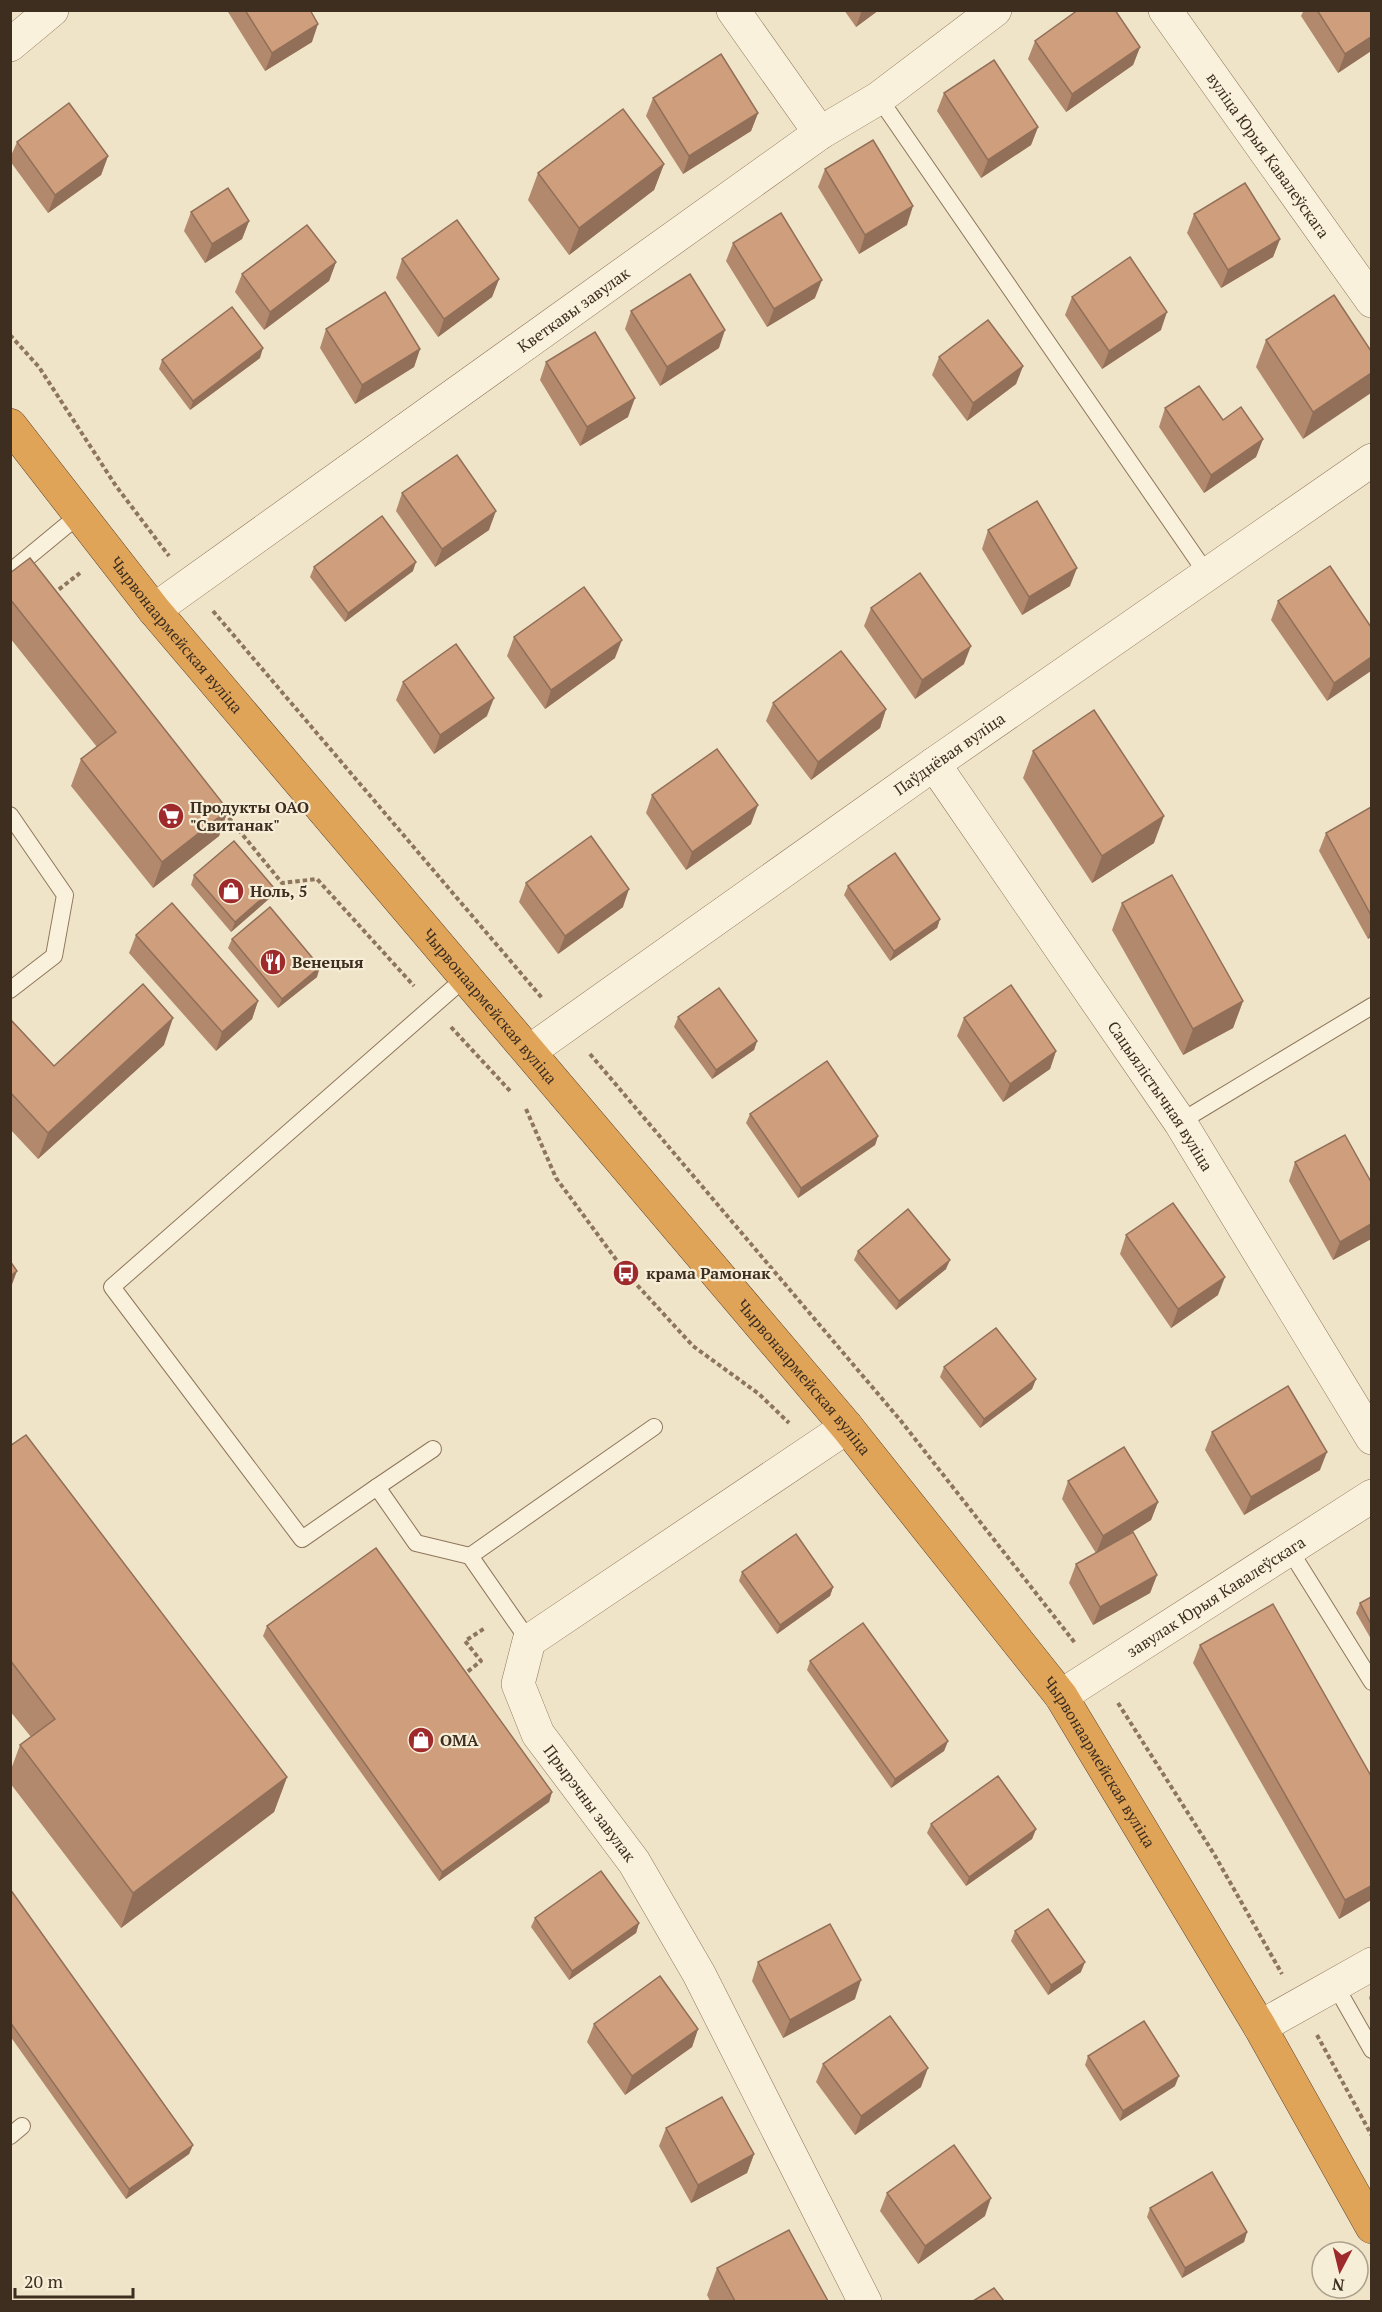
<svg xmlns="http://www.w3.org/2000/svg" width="1382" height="2312" viewBox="0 0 1382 2312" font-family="'PT Serif',serif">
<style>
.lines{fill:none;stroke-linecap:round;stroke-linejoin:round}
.lane-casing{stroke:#8d765c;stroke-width:18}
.street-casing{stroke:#8d765c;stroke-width:34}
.highway-casing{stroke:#5b4430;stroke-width:34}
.path{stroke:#8d765c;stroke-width:4;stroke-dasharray:4.5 3;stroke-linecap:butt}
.lane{stroke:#faf1dc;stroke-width:16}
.street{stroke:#faf1dc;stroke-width:33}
.highway{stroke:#e0a458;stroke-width:33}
.wall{fill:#b2896c}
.shaded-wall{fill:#916f58}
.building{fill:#cf9f7d;stroke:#916f58;stroke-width:1.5}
.labels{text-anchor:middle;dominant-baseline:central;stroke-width:4.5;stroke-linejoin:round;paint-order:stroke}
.street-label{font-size:16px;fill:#3d2e20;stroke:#f7eed8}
.poi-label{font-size:16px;font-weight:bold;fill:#3d2e20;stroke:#f7eed8;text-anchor:start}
</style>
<rect width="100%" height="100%" fill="#f0e4c8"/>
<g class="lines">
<defs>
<g id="lane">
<polyline points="879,98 1207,574"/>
<polyline points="10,572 79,515"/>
<polyline points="10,815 65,895 54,956 10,990"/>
<polyline points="466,977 112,1287 302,1539 377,1487 416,1543 470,1556"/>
<polyline points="1180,1122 1372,1006"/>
<polyline points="377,1487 433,1449"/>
<polyline points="1289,1549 1372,1682"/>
<polyline points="529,1641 470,1556 654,1427"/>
<polyline points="1335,1985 1372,2050"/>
<polyline points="10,2136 22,2126"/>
</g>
<g id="street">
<polyline points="733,10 820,133"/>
<path id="s1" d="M1165 10 1372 301"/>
<polyline points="10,45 52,10"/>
<path id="s2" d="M154 610 820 133 879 98 995 10"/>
<path id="s3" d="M934 764 1180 1122 1372 1438"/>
<path id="s4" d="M530 1051 934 764 1372 460"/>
<path id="s5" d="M847 1427 529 1641 518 1684 538 1734 634 1862 699 1974 865 2302"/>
<path id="s6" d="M1061 1696 1372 1496"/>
<polyline points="1260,2027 1372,1964"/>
</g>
<g id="highway">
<path id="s7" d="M10 425 154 610 847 1427 1061 1696 1260 2027 1372 2227"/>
</g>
</defs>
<use href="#lane" class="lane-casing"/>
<use href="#street" class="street-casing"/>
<use href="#highway" class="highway-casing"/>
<g class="path">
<polyline points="10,335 39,367 116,486 169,556"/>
<polyline points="53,594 80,573"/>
<polyline points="213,611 542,998"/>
<polyline points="224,812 282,883 317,879 414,986"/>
<polyline points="451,1027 511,1092"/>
<polyline points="590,1054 901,1421 1075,1643"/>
<polyline points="526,1109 556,1178 626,1273 693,1346 759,1394 789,1423"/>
<polyline points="462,1676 481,1661 465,1641 485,1628"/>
<polyline points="1118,1703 1214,1854 1282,1974"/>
<polyline points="1317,2035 1372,2136"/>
</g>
<use href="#lane" class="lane"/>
<use href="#street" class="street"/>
<use href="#highway" class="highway"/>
</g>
<g class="wall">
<polygon points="229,10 310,10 312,42 265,71 228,12"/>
<polygon points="844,10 879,10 856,27"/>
<polygon points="1304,10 1371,10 1371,51 1338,73 1301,16"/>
<polygon points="1035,41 1140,47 1133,65 1066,112 1028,59"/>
<polygon points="944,93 1038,127 1031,145 981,178 937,111"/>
<polygon points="653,98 758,113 751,131 683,174 646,116"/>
<polygon points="17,142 108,156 101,175 48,213 10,161 10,158"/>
<polygon points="664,164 654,190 569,255 528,200 538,173"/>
<polygon points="825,169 907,225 859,254 818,187"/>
<polygon points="191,212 249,221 242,239 205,263 184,231"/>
<polygon points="1194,214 1280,239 1273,257 1221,288 1187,233"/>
<polygon points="733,243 815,298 767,327 726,261"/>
<polygon points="402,259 499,279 492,297 438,337 396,278"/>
<polygon points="336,262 329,281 264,330 235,292 242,274"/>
<polygon points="1072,297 1161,330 1102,369 1065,315"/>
<polygon points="631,311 719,348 660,386 625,329"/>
<polygon points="326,329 420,349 414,367 355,404 320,348"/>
<polygon points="1266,340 1371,351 1303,439 1256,367"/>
<polygon points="939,357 1023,366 1016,384 967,421 932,375"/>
<polygon points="260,358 190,410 159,369 162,360"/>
<polygon points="546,362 628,417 580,446 540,380"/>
<polygon points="1165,408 1223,420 1263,439 1256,457 1204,493 1159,427"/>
<polygon points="402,493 489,530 435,567 396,511"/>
<polygon points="988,530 1070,586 1022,615 982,549"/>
<polygon points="314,567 413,571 345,622 310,577"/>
<polygon points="10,573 228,810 219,836 153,888 71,786 81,759 97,747 10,638"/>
<polygon points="1278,601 1371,627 1327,701 1271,620"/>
<polygon points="871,608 964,664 915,699 864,626"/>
<polygon points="514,637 615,658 545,709 507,656"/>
<polygon points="403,682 487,716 434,754 396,700"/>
<polygon points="773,703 886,709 880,728 811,780 766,721"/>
<polygon points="1033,751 1154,843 1092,883 1023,778"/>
<polygon points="652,795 751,824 686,870 646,813"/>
<polygon points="1371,807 1371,937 1368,939 1319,851 1326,833"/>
<polygon points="194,875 274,888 271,897 231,932 191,885"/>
<polygon points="526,883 623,907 558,954 519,902"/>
<polygon points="848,886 940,919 937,928 890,961 844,895"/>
<polygon points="1122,903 1243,1001 1233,1028 1183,1055 1112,930"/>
<polygon points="136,935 258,1001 252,1019 216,1051 129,953"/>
<polygon points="232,939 317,977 278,1008 228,948"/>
<polygon points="678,1017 757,1041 754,1050 712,1079 674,1027"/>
<polygon points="964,1018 1056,1051 1050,1069 1003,1102 957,1036"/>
<polygon points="10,1019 54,1066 164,1045 38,1159 10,1129"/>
<polygon points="750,1114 878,1136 875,1145 798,1198 746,1123"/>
<polygon points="1295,1162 1371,1182 1371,1239 1333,1260 1289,1181"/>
<polygon points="1126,1235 1218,1295 1171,1328 1120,1254"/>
<polygon points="858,1251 946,1269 896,1310 854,1260"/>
<polygon points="944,1367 1036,1379 1032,1389 980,1428 940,1377"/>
<polygon points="1212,1432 1320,1470 1244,1515 1205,1450"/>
<polygon points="10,1446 287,1777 274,1812 121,1928 10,1783 10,1772 20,1745 31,1737 10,1711"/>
<polygon points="1068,1481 1158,1502 1151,1520 1126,1536 1157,1575 1150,1593 1093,1625 1069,1583 1076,1564 1096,1553 1062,1499"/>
<polygon points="742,1572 833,1587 830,1596 777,1634 739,1581"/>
<polygon points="1371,1597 1371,1639 1356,1613 1360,1603"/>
<polygon points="267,1626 552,1792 549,1802 439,1881 263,1636"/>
<polygon points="1200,1645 1371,1900 1339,1919 1193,1663"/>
<polygon points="810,1661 948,1741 944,1751 891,1788 807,1670"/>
<polygon points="931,1824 1036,1829 1032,1839 966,1886 927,1833"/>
<polygon points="10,1889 193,2145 189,2154 126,2199 10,2036"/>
<polygon points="535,1918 639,1923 636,1933 569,1980 531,1927"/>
<polygon points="1015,1931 1081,1972 1048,1995 1011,1941"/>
<polygon points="758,1962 855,1999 783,2038 752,1981"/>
<polygon points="1371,1992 1371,2003 1369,1998"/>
<polygon points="594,2024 698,2029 692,2047 625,2095 587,2042"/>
<polygon points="1088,2056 1175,2086 1120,2121 1085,2065"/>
<polygon points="823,2064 921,2087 855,2135 816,2082"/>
<polygon points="666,2128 754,2154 747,2173 691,2203 659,2146"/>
<polygon points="887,2193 985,2216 918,2264 880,2211"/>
<polygon points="1150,2208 1247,2232 1244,2242 1182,2278 1147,2217"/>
<polygon points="717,2268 828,2301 710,2301 707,2295"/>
</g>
<g class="shaded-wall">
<polygon points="862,10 879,10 856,27"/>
<polygon points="318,24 312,42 265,71 272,53"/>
<polygon points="1371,37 1371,51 1338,73 1345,54"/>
<polygon points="1140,47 1133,65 1066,112 1072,94"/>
<polygon points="758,113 751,131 683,174 689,156"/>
<polygon points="1038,127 1031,145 981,178 988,160"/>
<polygon points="108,156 101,175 48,213 55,195"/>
<polygon points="664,164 654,190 569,255 579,228"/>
<polygon points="913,206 907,225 859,254 865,235"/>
<polygon points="249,221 242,239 205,263 212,244"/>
<polygon points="1280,239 1273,257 1221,288 1228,270"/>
<polygon points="336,262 329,281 264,330 270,312"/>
<polygon points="499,279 492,297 438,337 444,319"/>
<polygon points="822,280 815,298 767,327 774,309"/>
<polygon points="1167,312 1161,330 1102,369 1109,351"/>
<polygon points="725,330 719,348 660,386 667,367"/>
<polygon points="263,348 260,358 190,410 193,401"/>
<polygon points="420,349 414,367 355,404 362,385"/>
<polygon points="1023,366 1016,384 967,421 973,403"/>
<polygon points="1371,373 1371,393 1303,439 1313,412"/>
<polygon points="635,398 628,417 580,446 587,427"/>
<polygon points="1263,439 1256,457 1204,493 1211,475"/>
<polygon points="496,511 489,530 435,567 442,549"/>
<polygon points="416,562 413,571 345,622 348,613"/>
<polygon points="1077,568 1070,586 1022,615 1029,597"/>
<polygon points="622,640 615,658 545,709 551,690"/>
<polygon points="971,646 964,664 915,699 922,680"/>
<polygon points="1371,657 1371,671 1327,701 1334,683"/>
<polygon points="494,698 487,716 434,754 440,735"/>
<polygon points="886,709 880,728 811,780 818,762"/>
<polygon points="758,805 751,824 686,870 692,852"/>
<polygon points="228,810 219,836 153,888 162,862"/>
<polygon points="1164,816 1154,843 1092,883 1102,856"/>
<polygon points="274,888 271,897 231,932 235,922"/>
<polygon points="629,889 623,907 558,954 565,936"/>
<polygon points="940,919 937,928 890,961 894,951"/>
<polygon points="1371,929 1371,937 1368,939"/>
<polygon points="320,967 317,977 278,1008 282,999"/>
<polygon points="258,1001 252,1019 216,1051 222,1032"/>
<polygon points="1243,1001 1233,1028 1183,1055 1193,1029"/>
<polygon points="173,1018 164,1045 38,1159 48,1133"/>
<polygon points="757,1041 754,1050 712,1079 716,1070"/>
<polygon points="1056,1051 1050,1069 1003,1102 1010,1084"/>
<polygon points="878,1136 875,1145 798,1198 801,1188"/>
<polygon points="1371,1224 1371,1239 1333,1260 1340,1242"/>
<polygon points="950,1260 946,1269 896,1310 899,1301"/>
<polygon points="17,1271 10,1290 10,1276"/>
<polygon points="1225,1277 1218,1295 1171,1328 1178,1309"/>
<polygon points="1036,1379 1032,1389 980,1428 984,1419"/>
<polygon points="1327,1452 1320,1470 1244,1515 1251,1497"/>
<polygon points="1158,1502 1151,1520 1096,1554 1103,1536"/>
<polygon points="1157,1575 1150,1593 1093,1625 1100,1607"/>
<polygon points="833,1587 830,1596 777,1634 780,1625"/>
<polygon points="948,1741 944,1751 891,1788 895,1779"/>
<polygon points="287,1777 274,1812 121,1928 133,1893"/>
<polygon points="552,1792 549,1802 439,1881 442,1872"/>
<polygon points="1036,1829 1032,1839 966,1886 969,1877"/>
<polygon points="1371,1886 1371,1900 1339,1919 1345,1900"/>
<polygon points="639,1923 636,1933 569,1980 572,1971"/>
<polygon points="1085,1962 1081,1972 1048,1995 1051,1985"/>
<polygon points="861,1980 855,1999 783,2038 790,2020"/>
<polygon points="698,2029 692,2047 625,2095 632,2076"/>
<polygon points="928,2068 921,2087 855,2135 861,2116"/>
<polygon points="1179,2076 1175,2086 1120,2121 1123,2111"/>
<polygon points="193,2145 189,2154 126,2199 129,2189"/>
<polygon points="754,2154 747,2173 691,2203 698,2185"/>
<polygon points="991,2198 985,2216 918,2264 925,2246"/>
<polygon points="1247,2232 1244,2242 1182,2278 1185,2268"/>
</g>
<g class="building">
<polygon points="245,10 310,10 318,24 272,53"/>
<polygon points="1078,10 1115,10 1140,47 1072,94 1035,41"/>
<polygon points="1317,10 1371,10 1371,37 1345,54"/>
<polygon points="721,54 758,113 689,156 653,98"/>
<polygon points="994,60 1038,127 988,160 944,93"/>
<polygon points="69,103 108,156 55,195 17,142"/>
<polygon points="623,109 664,164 579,228 538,173"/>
<polygon points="873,140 913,206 865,235 825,169"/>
<polygon points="1245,183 1280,239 1228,270 1194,214"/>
<polygon points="228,188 249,221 212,244 191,212"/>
<polygon points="781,213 822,280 774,309 733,243"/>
<polygon points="457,220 499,279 444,319 402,259"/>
<polygon points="307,225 336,262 270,312 242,274"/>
<polygon points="1130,257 1167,312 1109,351 1072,297"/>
<polygon points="690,274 725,330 667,367 631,311"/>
<polygon points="385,292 420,349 362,385 326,329"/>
<polygon points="1334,295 1371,351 1371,373 1313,412 1266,340"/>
<polygon points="232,307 263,348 193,401 162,360"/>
<polygon points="988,320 1023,366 973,403 939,357"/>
<polygon points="595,332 635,398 587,427 546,362"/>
<polygon points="1199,386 1223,420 1241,407 1263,439 1211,475 1165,408"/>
<polygon points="457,455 496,511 442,549 402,493"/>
<polygon points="1037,501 1077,568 1029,597 988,530"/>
<polygon points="382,516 416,562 348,613 314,567"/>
<polygon points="30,558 228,810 162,862 81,759 116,732 10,599 10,573"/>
<polygon points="1330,566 1371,627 1371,657 1334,683 1278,601"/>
<polygon points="920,573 971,646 922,680 871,608"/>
<polygon points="584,587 622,640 551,690 514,637"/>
<polygon points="456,644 494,698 440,735 403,682"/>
<polygon points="841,651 886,709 818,762 773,703"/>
<polygon points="1094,710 1164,816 1102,856 1033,751"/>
<polygon points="717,749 758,805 692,852 652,795"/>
<polygon points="1371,807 1371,915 1326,833"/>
<polygon points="591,836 629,889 565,936 526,883"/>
<polygon points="234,841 274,888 235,922 194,875"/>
<polygon points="895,853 940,919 894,951 848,886"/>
<polygon points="1172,875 1243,1001 1193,1029 1122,903"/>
<polygon points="172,903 258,1001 222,1032 136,935"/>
<polygon points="270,907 320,967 282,999 232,939"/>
<polygon points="143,984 173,1018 48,1133 10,1092 10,1019 54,1066"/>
<polygon points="1011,985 1056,1051 1010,1084 964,1018"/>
<polygon points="719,988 757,1041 716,1070 678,1017"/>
<polygon points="827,1061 878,1136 801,1188 750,1114"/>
<polygon points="1345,1135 1371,1182 1371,1224 1340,1242 1295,1162"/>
<polygon points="1173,1203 1225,1277 1178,1309 1126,1235"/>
<polygon points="908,1209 950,1260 899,1301 858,1251"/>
<polygon points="10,1261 17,1271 10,1276"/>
<polygon points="996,1328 1036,1379 984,1419 944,1367"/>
<polygon points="1288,1386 1327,1452 1251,1497 1212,1432"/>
<polygon points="26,1435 287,1777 133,1893 20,1745 55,1719 10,1660 10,1446"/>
<polygon points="1124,1447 1158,1502 1103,1536 1068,1481"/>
<polygon points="1133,1532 1157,1575 1100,1607 1076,1564"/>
<polygon points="796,1534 833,1587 780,1625 742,1572"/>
<polygon points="376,1548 552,1792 442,1872 267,1626"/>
<polygon points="1371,1597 1371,1624 1360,1603"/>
<polygon points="1273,1604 1371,1776 1371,1886 1345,1900 1200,1645"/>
<polygon points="863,1623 948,1741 895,1779 810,1661"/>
<polygon points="998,1776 1036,1829 969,1877 931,1824"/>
<polygon points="601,1871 639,1923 572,1971 535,1918"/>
<polygon points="10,1889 193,2145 129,2189 10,2022"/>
<polygon points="1048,1909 1085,1962 1051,1985 1015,1931"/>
<polygon points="830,1924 861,1980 790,2020 758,1962"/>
<polygon points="660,1976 698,2029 632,2076 594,2024"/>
<polygon points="890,2016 928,2068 861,2116 823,2064"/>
<polygon points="1144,2021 1179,2076 1123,2111 1088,2056"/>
<polygon points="722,2097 754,2154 698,2185 666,2128"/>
<polygon points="954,2145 991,2198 925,2246 887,2193"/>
<polygon points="1212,2172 1247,2232 1185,2268 1150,2208"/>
<polygon points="789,2230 828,2301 735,2301 717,2268"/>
<polygon points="994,2288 1004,2301 973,2301"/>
</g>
<defs>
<symbol id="supermarket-disc" viewBox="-11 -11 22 22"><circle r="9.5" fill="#9e2a2b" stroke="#f7eed8"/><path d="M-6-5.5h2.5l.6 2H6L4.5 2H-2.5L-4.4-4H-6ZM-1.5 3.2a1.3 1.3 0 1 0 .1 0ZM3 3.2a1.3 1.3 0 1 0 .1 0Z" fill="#fff"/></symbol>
<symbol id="shop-disc" viewBox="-11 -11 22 22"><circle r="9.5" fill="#9e2a2b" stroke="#f7eed8"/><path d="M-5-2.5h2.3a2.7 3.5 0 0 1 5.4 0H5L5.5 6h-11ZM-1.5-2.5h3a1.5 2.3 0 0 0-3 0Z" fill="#fff"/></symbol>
<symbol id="restaurant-disc" viewBox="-11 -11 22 22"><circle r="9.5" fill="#9e2a2b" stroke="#f7eed8"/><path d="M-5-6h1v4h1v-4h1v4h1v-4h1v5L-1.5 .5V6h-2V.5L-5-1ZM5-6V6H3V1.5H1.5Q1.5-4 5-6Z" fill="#fff"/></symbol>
<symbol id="bus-disc" viewBox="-11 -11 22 22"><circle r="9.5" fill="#9e2a2b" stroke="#f7eed8"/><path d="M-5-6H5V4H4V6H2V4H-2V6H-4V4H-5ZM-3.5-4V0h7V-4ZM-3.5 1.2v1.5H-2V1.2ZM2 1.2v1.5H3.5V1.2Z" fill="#fff"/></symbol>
</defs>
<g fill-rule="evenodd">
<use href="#supermarket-disc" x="156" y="801" width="30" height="30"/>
<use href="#shop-disc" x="216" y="876" width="30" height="30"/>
<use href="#restaurant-disc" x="258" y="947" width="30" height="30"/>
<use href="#bus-disc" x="611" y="1258" width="30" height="30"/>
<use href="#shop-disc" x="406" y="1725" width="30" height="30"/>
</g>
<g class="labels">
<g class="street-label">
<text stroke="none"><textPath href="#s1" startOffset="178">вуліца Юрыя Кавалеўскага</textPath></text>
<text stroke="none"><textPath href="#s2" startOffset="516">Кветкавы завулак</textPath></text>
<text stroke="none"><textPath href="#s7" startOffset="268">Чырвонаармейская вуліца</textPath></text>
<text stroke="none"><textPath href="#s4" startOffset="514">Паўднёвая вуліца</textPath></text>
<text stroke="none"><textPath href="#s7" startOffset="754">Чырвонаармейская вуліца</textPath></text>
<text stroke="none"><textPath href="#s3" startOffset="402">Сацыялістычная вуліца</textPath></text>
<text stroke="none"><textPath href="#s7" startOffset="1240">Чырвонаармейская вуліца</textPath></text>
<text stroke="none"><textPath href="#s6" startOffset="184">завулак Юрыя Кавалеўскага</textPath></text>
<text stroke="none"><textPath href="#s7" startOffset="1726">Чырвонаармейская вуліца</textPath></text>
<text stroke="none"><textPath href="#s5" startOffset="568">Прырэчны завулак</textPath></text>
</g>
<g class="poi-label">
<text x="190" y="807">Продукты ОАО<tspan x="190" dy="18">"Свитанак"</tspan></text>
<text x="250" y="891">Ноль, 5</text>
<text x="292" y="962">Венецыя</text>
<text x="646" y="1273">крама Рамонак</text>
<text x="440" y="1740">ОМА</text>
</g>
</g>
<rect width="1382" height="2312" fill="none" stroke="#3d2e20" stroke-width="24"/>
<g transform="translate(1340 2270) rotate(187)"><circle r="28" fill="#f7eed8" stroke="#ada18e" stroke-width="1.5"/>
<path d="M0-4.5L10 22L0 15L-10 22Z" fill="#9e2a2b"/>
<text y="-9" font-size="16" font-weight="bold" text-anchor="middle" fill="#3d2e20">N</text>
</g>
<path d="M15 2288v9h118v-9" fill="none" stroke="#3d2e20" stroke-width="3"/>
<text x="24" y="2288" font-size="18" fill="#3d2e20" stroke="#f7eed8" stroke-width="4.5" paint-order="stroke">20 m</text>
</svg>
